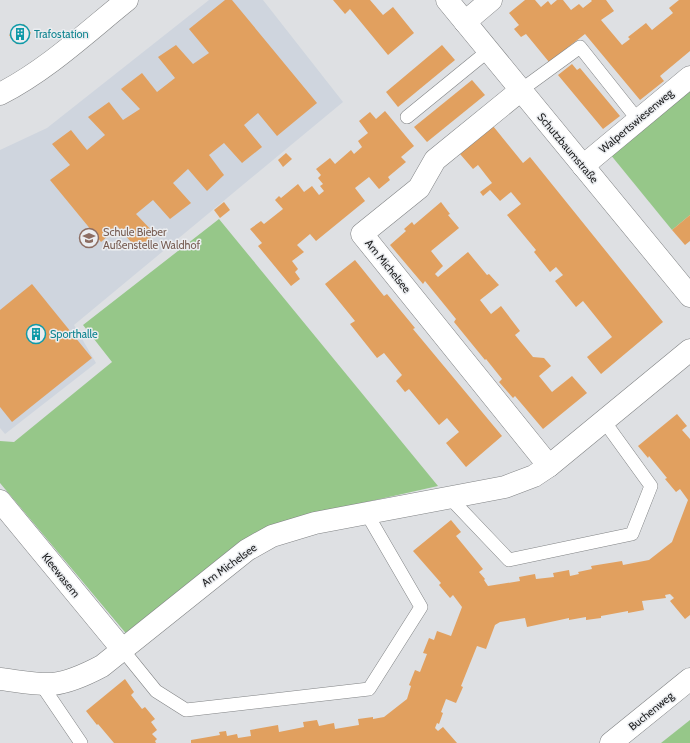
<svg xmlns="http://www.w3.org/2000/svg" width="690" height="743" viewBox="0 0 690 743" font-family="Cabin,sans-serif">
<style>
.built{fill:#cfd5de}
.green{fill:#96c789}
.building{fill:#e1a05f}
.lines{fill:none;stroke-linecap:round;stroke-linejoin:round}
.lane-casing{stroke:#818385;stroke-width:14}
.street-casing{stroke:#818385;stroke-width:23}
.lane{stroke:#fff;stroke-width:13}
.street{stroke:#fff;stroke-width:22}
.labels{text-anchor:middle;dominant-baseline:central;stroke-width:3;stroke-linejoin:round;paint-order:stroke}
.culture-label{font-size:11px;fill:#0d838f;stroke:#ebedf0;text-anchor:start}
.street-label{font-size:11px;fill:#1c1d1e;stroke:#ebedf0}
.education-label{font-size:11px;fill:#785e54;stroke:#ebedf0;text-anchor:start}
</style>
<rect width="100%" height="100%" fill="#dee0e3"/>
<polygon class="built" points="209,0 263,0 343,102 74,325 96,363 5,434 0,428 0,150 47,128"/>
<g class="green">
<polygon points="690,88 690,215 672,230 610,154"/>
<polygon points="219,219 438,486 304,516 129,637 0,483 0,441 14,442 112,362 83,325"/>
<polygon points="690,720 690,743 661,743"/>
</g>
<g class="building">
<polygon points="225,0 232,0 317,103 277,136 258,113 244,125 262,147 242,163 224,143 209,155 224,175 207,191 188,169 173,183 191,203 170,219 153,200 136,214 155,234 137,249 118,227 101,242 50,180 70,165 52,144 71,130 87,150 105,135 88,117 109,102 123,120 140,109 121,89 142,73 157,92 175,78 158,57 176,45 193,64 209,53 189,29"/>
<polygon points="333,0 370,0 383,15 393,7 414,33 388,55 350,9 345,14"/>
<polygon points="525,0 535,0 541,7 548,1 551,5 557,0 563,0 571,10 579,4 583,8 592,1 591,0 606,0 614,11 601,20 622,45 630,39 628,37 646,23 652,30 673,13 669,8 679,0 690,0 690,51 660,76 664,81 640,100 585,34 549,62 526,34 521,37 514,29 519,25 509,13"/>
<polygon points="24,24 31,33 16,44 9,35"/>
<polygon points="442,45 455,60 398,107 386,92"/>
<polygon points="572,64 577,70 580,68 620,116 603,129 558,75"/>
<polygon points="472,80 485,95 427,142 414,127"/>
<polygon points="385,111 414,146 401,157 406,162 388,177 390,180 379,189 369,177 355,188 365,201 316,241 310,234 297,245 304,252 292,261 298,269 295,272 300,279 291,286 258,246 262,243 250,229 261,221 264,224 283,209 275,200 279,196 281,198 298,184 304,192 312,186 319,195 324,191 320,186 323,184 318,178 321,175 316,169 330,158 335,164 351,150 354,154 362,147 358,141 368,133 359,121 370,112 376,119"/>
<polygon points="493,126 523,163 530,157 663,322 601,374 587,357 612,337 583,301 576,307 555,281 563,275 556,267 550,272 534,252 536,250 507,215 521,204 511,192 500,201 490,190 483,196 480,192 492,183 478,165 473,169 460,154"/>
<polygon points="286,153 292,159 283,167 278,160"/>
<polygon points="224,202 230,210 220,218 214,210"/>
<polygon points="441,202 450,214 448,215 459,228 431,251 443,266 435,274 438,277 468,252 487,275 489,274 499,285 480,300 491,314 501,306 520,331 515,335 533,357 544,358 551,366 539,376 552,392 572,376 587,393 543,429 515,396 513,398 499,382 502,379 486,359 485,360 454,322 456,319 425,281 423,284 390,245 406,231 404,229 412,222 414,225"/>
<polygon points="690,215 690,241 685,245 672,230"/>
<polygon points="355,260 384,296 387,294 415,328 413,329 502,436 466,467 446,443 459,432 447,418 439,425 409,389 405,392 396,381 402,375 384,353 377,358 350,324 355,321 325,284"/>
<polygon points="32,284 92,358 12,422 0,407 0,310"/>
<polygon points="677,414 687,426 682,430 690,439 690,615 685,619 670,601 674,598 670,594 665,595 666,598 642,601 644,610 628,613 628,611 601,616 601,618 586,620 586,617 569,620 569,618 527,627 525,618 500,622 495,625 486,649 477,646 461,686 463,687 456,703 446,699 441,712 443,713 439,724 437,723 435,728 438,731 443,727 457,743 191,743 191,740 220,735 219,732 226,731 227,736 237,734 238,738 251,736 250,730 278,725 279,732 304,727 303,722 317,720 319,726 334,723 335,729 359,725 358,719 373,717 373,719 384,717 407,699 411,686 409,685 415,670 420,672 427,654 423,653 429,638 434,640 437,631 451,636 462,607 453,595 450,598 439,585 441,583 413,551 451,520 461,532 456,536 483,569 479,572 485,579 484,580 488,586 520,581 519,577 535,574 536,579 554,577 553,573 569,570 570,576 579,574 578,572 592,569 591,566 622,561 623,565 649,560 672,542 688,500 680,489 676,492 665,479 667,478 649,456 648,458 638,446"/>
<polygon points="125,679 134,692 131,695 142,709 145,707 155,719 151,722 157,730 152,734 157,739 155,741 156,743 114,743 98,724 97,725 86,711"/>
</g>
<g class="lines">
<defs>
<g id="lane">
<polyline points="521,90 580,47 638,120"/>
<polyline points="407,117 488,51"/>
<polyline points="450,498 509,560 632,534 651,486 604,421"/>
<polyline points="122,649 156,691 186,710 369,689 421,607 367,514"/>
<polyline points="41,684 81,743"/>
</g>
<g id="street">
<polyline points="447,0 690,296"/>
<polyline points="465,22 491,0"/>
<polyline points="521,90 435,160 419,188 362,234 549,466"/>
<path d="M0 94C47 70 86 33 127 0"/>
<polyline points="583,166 690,77"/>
<polyline points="0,501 122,649"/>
<path d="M0 679C17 681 35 685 53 684 70 682 87 674 102 666L247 550 272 536 315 523 505 487 534 476 549 466 690 350"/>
<polyline points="611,743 690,679"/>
</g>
</defs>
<use href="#lane" class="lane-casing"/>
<use href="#street" class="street-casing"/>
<use href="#lane" class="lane"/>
<use href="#street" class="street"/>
</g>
<defs>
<symbol id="building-ring" viewBox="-11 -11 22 22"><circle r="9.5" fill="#ebedf0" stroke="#0f9aa8" stroke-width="1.5"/><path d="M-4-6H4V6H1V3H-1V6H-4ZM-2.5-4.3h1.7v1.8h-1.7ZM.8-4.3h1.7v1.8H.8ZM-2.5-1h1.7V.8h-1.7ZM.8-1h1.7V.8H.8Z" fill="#0f9aa8"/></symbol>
<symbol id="school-ring" viewBox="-11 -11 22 22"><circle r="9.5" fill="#ebedf0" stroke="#8d6e63" stroke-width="1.5"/><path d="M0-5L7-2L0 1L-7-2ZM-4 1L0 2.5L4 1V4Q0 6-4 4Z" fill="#8d6e63"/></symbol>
</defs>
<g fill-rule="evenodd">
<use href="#building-ring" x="9" y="23" width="22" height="22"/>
<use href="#school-ring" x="78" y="227" width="22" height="22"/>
<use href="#building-ring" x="25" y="323" width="22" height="22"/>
</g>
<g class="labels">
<g class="culture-label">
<text x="34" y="34">Trafostation</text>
<text x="50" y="334">Sporthalle</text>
</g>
<g class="street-label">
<text transform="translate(636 121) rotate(-40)">Walpertswiesenweg</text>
<text transform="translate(568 148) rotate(50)">Schutzbaumstraße</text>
<text transform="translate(388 266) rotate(51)">Am Michelsee</text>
<text transform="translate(229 565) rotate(-36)">Am Michelsee</text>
<text transform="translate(61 575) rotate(51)">Kleewasem</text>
<text transform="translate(651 711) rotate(-39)">Buchenweg</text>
</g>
<g class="education-label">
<text x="103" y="232">Schule Bieber<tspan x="103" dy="13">Außenstelle Waldhof</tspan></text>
</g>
</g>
</svg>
